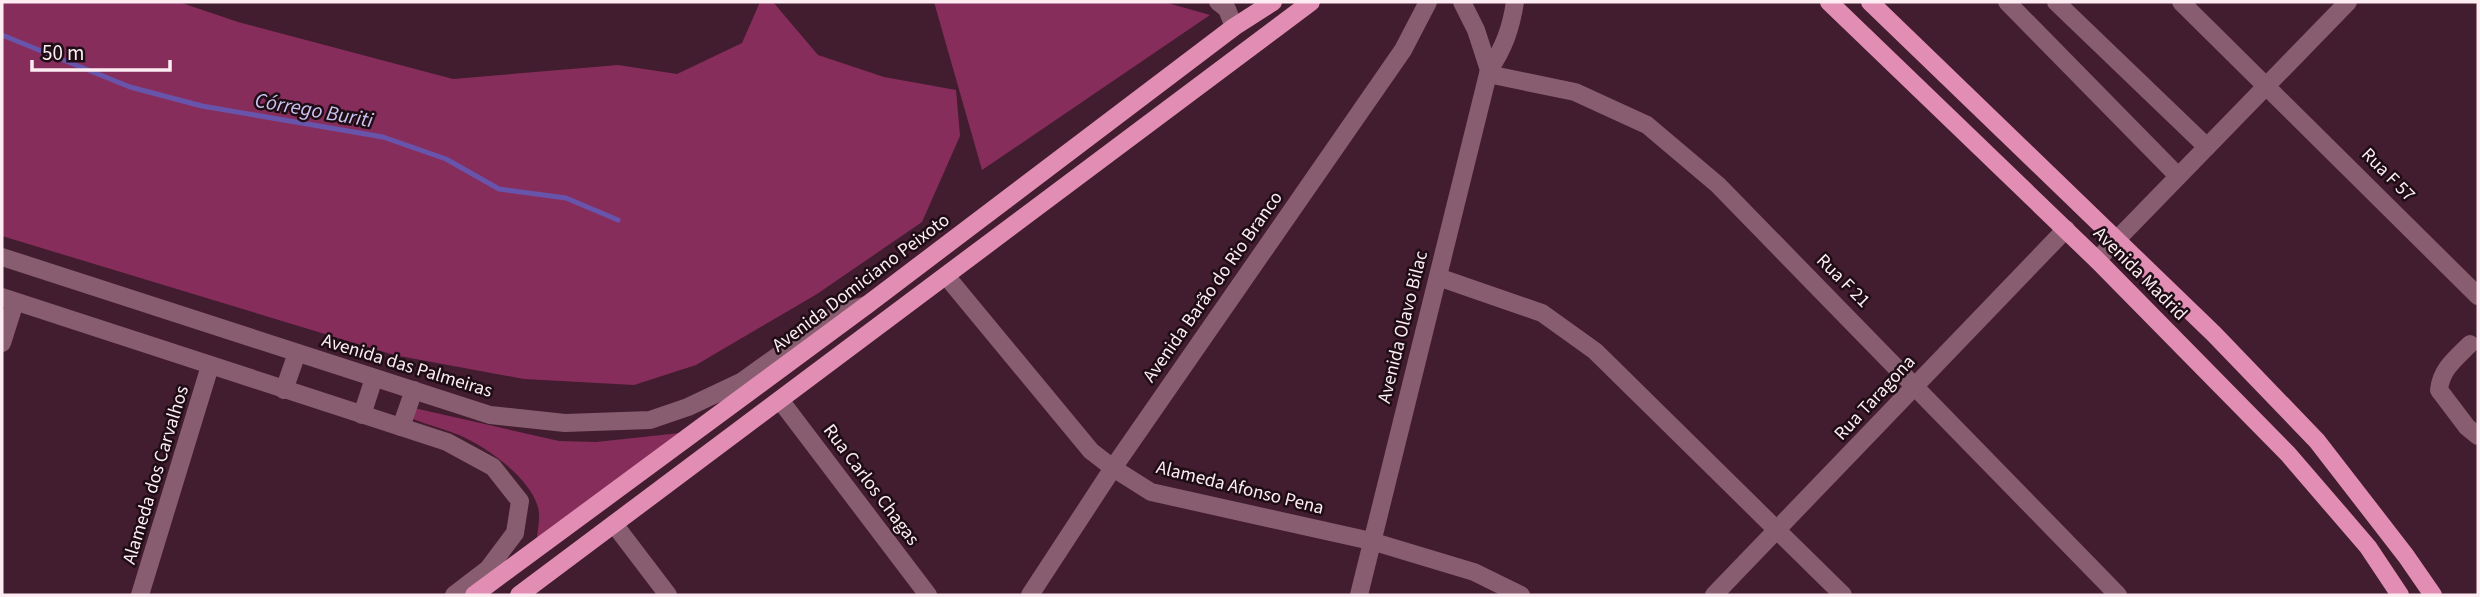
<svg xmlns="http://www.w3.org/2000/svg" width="2480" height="597" viewBox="0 0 2480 597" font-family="'Source Sans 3',sans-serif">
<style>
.green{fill:#872d5c}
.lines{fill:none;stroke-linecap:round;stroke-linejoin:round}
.stream{stroke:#6854aa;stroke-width:5}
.minor{stroke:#875d6f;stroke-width:18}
.major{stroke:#e28db4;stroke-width:18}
.labels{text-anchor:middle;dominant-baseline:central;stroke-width:5;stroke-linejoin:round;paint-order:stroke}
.street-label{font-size:19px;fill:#fdedf3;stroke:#1e0d15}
.water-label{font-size:21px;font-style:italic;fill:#cbc4f3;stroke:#1e0d15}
</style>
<rect width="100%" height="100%" fill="#421c2f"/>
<g class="green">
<polygon points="2,2 179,2 238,22 453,79 618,65 677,74 742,43 760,2 773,2 818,55 884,77 956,90 960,136 922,222 817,294 696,365 634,385 524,379 394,355 2,236"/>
<polygon points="934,2 1164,2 1210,15 982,170"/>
<path d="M414 408 559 441 596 442 680 433 536 545C537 533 541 519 538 507 529 477 487 447 459 435 444 429 428 425 413 419Z"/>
</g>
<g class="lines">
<polyline class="stream" points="2,35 130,87 202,106 383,137 446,159 499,189 566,198 618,220"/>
<g class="minor">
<polyline points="1218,2 1227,9 1234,27"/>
<polyline points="1462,2 1476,30 1489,70"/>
<polyline points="2007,2 2178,176"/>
<polyline points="2056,2 2207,147"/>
<polyline points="2181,2 2478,296"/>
<polyline points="1488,74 1575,92 1647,125 1718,185 2118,595"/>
<polyline points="2,257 490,415 565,423 650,420 688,407 741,382 838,313 867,305"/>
<polyline points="2097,260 2348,2"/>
<polyline points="947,277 1091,451 1113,468 1151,492 1371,541 1474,572 1521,595"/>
<polyline points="1438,277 1542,313 1595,351 1843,595"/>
<polyline points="2,297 447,442 493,467 520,501 515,533 488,569 454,595"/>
<polyline points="2,343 15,302"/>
<path d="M2470 344C2456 358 2441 369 2439 390L2467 427 2478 436"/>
<polyline points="284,390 297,353"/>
<polyline points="780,400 928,595"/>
<polyline points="362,415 374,378"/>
<polyline points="401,427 414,390"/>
<polyline points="614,524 668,595"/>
<polyline points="140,595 210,366"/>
<polyline points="1030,595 1113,468 1403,50 1428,2"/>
<path d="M1359 595 1489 70C1504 48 1511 28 1515 2"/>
<polyline points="1714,595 2066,229"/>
</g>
<g class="major">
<polyline points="1829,2 2097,260 2288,454 2368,547 2400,595"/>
<polyline points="1870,2 2214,334 2317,441 2406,556 2433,595"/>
<polyline points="474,595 867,305 1234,27 1273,2"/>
<polyline points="519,595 1311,2"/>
</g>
</g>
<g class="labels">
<g class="street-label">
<text transform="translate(2388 175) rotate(45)">Rua F 57</text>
<text transform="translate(2140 274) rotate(45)">Avenida Madrid</text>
<text transform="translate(1843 281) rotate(45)">Rua F 21</text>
<text transform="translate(861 283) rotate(-37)">Avenida Domiciano Peixoto</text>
<text transform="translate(1213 287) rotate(-55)">Avenida Barão do Rio Branco</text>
<text transform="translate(1403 327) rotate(-76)">Avenida Olavo Bilac</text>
<text transform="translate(407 366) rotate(17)">Avenida das Palmeiras</text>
<text transform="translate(1875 398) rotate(-47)">Rua Taragona</text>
<text transform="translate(156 475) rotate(-73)">Alameda dos Carvalhos</text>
<text transform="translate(871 485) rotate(53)">Rua Carlos Chagas</text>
<text transform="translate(1240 488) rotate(14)">Alameda Afonso Pena</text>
</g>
<g class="water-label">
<text transform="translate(314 110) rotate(10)">Córrego Buriti</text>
</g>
</g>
<rect width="2480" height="597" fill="none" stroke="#fdedf3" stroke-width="7"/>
<path d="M32 60v10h138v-10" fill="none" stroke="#fdedf3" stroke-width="3.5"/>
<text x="42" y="60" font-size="21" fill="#fdedf3" stroke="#1e0d15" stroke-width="5" paint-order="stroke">50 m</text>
</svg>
